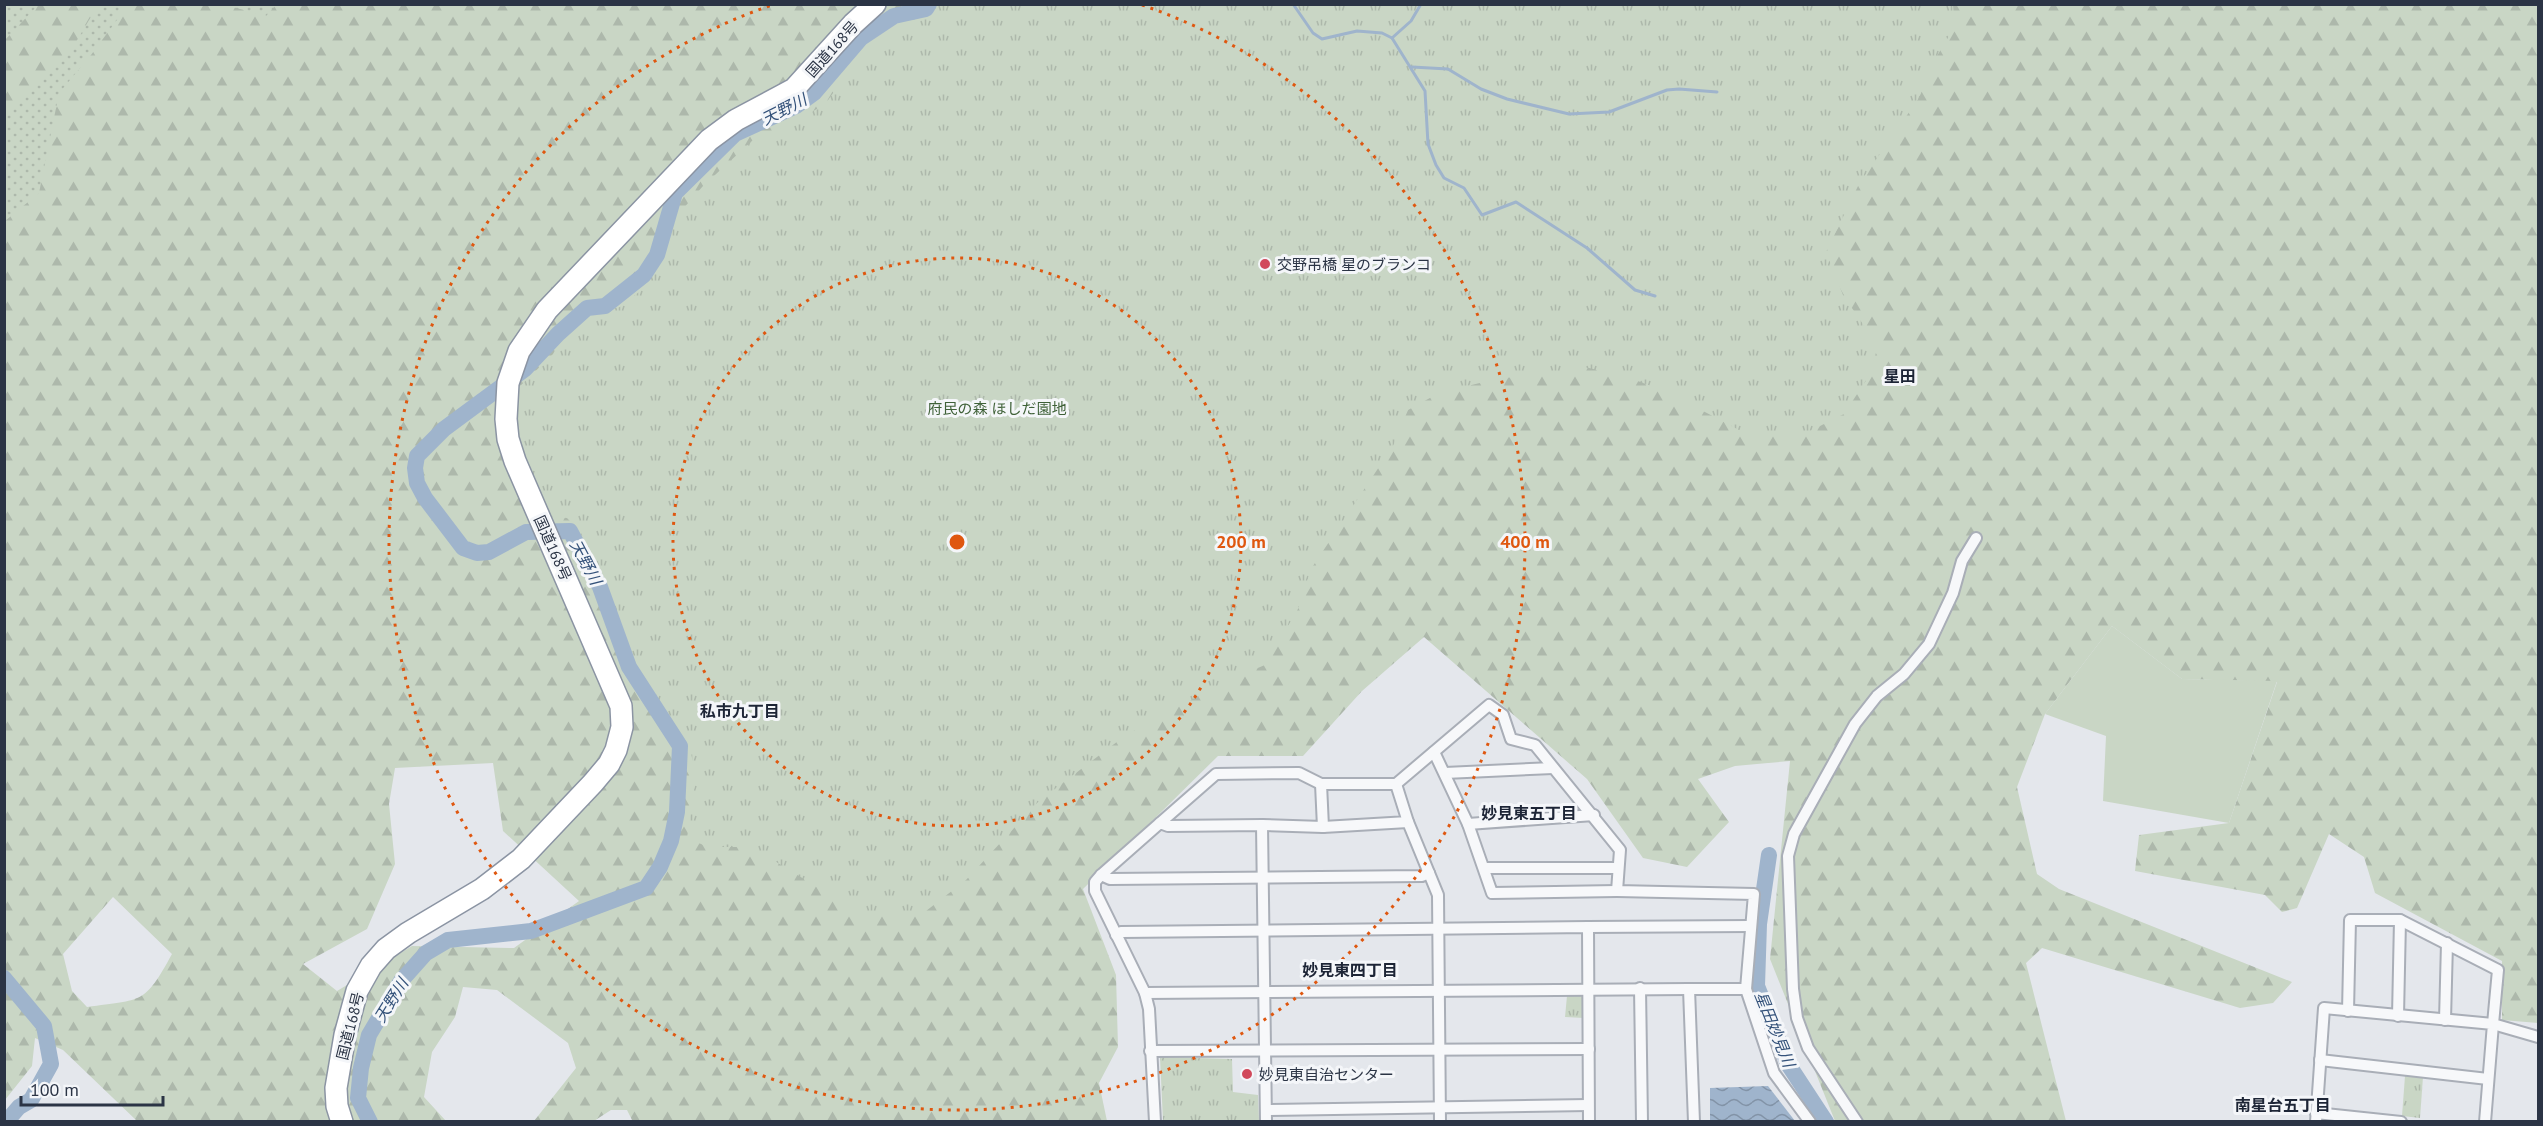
<svg xmlns="http://www.w3.org/2000/svg" width="2543" height="1126" viewBox="0 0 2543 1126" font-family="'PT Sans','Noto Sans JP',sans-serif">
<style>
.grass{fill:url(#grass-dots)}
.forest{fill:url(#forest-firs);fill-rule:evenodd}
.park{fill:url(#park-tufts)}
.pitch{fill:#c9d6c5}
.water{fill:url(#water-waves)}
.lines{fill:none;stroke-linecap:round;stroke-linejoin:round}
.stream{stroke:#9fb4cc;stroke-width:3}
.river{stroke:#9fb4cc;stroke-width:16}
.street-casing{stroke:#a9aeb7;stroke-width:14}
.highway-casing{stroke:#8b94a3;stroke-width:24}
.street{stroke:#f7f8fa;stroke-width:10}
.highway{stroke:#fff;stroke-width:21}
.ring{fill:none;stroke:#df570f;stroke-width:3;stroke-dasharray:3 6}
.poi-dot{fill:#d1495b;stroke:#f4f6f9;stroke-width:2}
.labels{text-anchor:middle;dominant-baseline:central;stroke-width:6;stroke-linejoin:round;paint-order:stroke}
.street-label{font-size:15px;fill:#2b3445;stroke:#f4f6f9}
.poi-label{font-size:15px;fill:#2b3445;stroke:#f4f6f9;text-anchor:start}
.park-label{font-size:15px;fill:#3f6138;stroke:#f4f6f9}
.water-label{font-size:16px;font-style:italic;fill:#34527a;stroke:#f4f6f9}
.neighbourhood-label{font-size:16px;font-weight:bold;fill:#1d2536;stroke:#f4f6f9}
.centre{fill:#df570f;stroke:#f4f6f9;stroke-width:3}
.ring-label{font-size:18px;text-anchor:middle;font-weight:bold;fill:#df570f;stroke:#f4f6f9;stroke-width:6;stroke-linejoin:round;paint-order:stroke}
</style>
<defs>
<pattern id="grass-dots" width="8" height="8" patternUnits="userSpaceOnUse" patternTransform="scale(1.5)"><rect width="8" height="8" fill="#c9d6c5"/><path d="M2 2h.1M6 6h.1" fill="none" stroke="#adb8ab" stroke-width="1.8" stroke-linecap="round"/></pattern>
<pattern id="forest-firs" width="22" height="20" patternUnits="userSpaceOnUse" patternTransform="scale(1.5)"><rect width="22" height="20" fill="#c9d6c5"/><path d="M5 1l3.5 6h-7zM16 11l3.5 6h-7z" fill="#adb8ab"/></pattern>
<pattern id="park-tufts" width="24" height="20" patternUnits="userSpaceOnUse" patternTransform="scale(1.5)"><rect width="24" height="20" fill="#c9d6c5"/><path d="M3 7l-1-3M5 7V3M7 7l1-3M15 17l-1-3M17 17v-4M19 17l1-3" fill="none" stroke="#adb8ab"/></pattern>
<pattern id="water-waves" width="16" height="10" patternUnits="userSpaceOnUse" patternTransform="scale(1.5)"><rect width="16" height="10" fill="#9fb4cc"/><path d="M0 5q4-4 8 0t8 0" fill="none" stroke="#8293a7"/></pattern>
</defs>
<rect width="100%" height="100%" fill="#e4e7ec"/>
<polygon class="grass" points="5,5 292,5 45,208 5,259"/>
<g class="forest">
<path d="M277 4 2538 5V1025V1023L2502 1020V961L2375 893 2364 857 2329 834 2297 908 2282 912 2265 895 2135 871 2139 835 2229 823 2277 682 2182 679 2112 626 2045 714 2017 787 2037 874 2059 889 2292 982 2273 1003 2240 1008 2042 948 2026 963 2066 1121H1835L1770 959 1790 761 1735 766 1698 779 1729 822 1687 867 1643 858 1587 779 1424 637 1362 691 1303 756H1218L1083 889 1116 975 1118 1047 1099 1083 1107 1121 633 1122 627 1110H611L594 1121H534L576 1068 568 1043 497 990 463 987 455 1017 432 1052 424 1097 446 1121H137L63 1050 35 1038 32 1066 5 1100V221L39 193 59 93 91 55 128 5H225L266 16ZM493 763 503 831 579 901 514 948 412 946 337 991 303 964 367 929 395 864 389 804 395 768ZM113 897 172 954C144 1005 143 999 87 1007L72 991 63 954Z"/>
<polygon points="38,5 98,5 70,52 5,118 5,40"/>
</g>
<g class="park">
<polygon points="940,5 1953,5 1955,26 1934,61 1919,98 1859,184 1826,252 1843,295 1878,346 1869,376 1844,414 1802,435 1739,430 1669,393 1630,378 1589,368 1496,379 1439,393 1408,410 1393,446 1311,569 1298,609 1265,665 1226,681 1126,735 1039,801 966,880 926,911 856,911 752,847 708,847 687,838 696,777 691,753 632,660 599,570 581,533 567,518 547,516 517,438 515,391 553,354 566,331 592,313 620,307 639,292 667,244 675,218 703,186 753,140 804,117 826,103 858,58 874,42 904,23 927,15"/>
<polygon points="1585,995 1584,1018 1565,1017 1567,996"/>
<polygon points="1160,1057 1232,1059 1233,1092 1258,1095 1259,1121 1163,1121"/>
<polygon points="2405,1076 2423,1077 2420,1118 2402,1116"/>
</g>
<polygon class="pitch" points="2112,626 2182,679 2277,681 2229,823 2103,801 2106,736 2045,714"/>
<polygon class="water" points="1768,1086 1795,1121 1710,1121 1710,1088"/>
<g class="lines">
<g class="stream">
<polyline points="1293,4 1313,33 1322,39 1357,31 1382,33 1392,38 1425,91 1428,144 1436,165 1444,178 1464,188 1482,215 1516,202 1587,248 1635,290 1655,296"/>
<polyline points="1392,38 1411,21 1421,4"/>
<polyline points="1412,67 1448,69 1481,89 1507,99 1569,114 1609,112 1667,90 1679,89 1717,92"/>
</g>
<g class="river">
<polyline points="1769,855 1759,924 1757,986 1788,1064 1826,1122"/>
<polyline points="4,978 44,1026 51,1064 31,1100 19,1107 6,1122"/>
<polyline points="370,1122 358,1098 361,1068 369,1035 401,981 426,953 448,940 531,931 646,888 660,867 671,841 677,812 680,746 629,667 600,587 570,531 526,532 489,552 477,553 463,548 425,498 417,483 415,468 417,456 444,429 525,369 558,334 587,308 605,306 644,275 657,255 675,193 735,134 796,106 814,93 861,38 894,16 926,9 929,4"/>
</g>
<defs>
<g id="street">
<polyline points="1434,752 1468,824 1492,893 1617,891"/>
<polyline points="1445,773 1553,768"/>
<polyline points="1408,822 1438,895 1440,1122"/>
<polyline points="1160,823 1216,774 1299,773 1321,784 1396,784 1489,705 1503,715 1511,739 1535,745 1620,850 1617,891 1754,894 1746,989 1689,989 1694,1122"/>
<polyline points="1468,824 1594,815"/>
<polyline points="1262,825 1323,827 1321,784"/>
<polyline points="1323,827 1408,822 1396,784"/>
<polyline points="1485,868 1618,868"/>
<polyline points="1101,875 1110,879 1422,876 1429,873"/>
<polyline points="1588,927 1751,926"/>
<polyline points="1116,935 1121,932 1588,927 1589,1122"/>
<polyline points="1640,988 1642,1122"/>
<polyline points="1746,989 1774,1073 1810,1122"/>
<polyline points="1145,993 1689,989"/>
<polyline points="2348,1011 2350,920 2400,920 2498,970 2493,1024 2538,1037"/>
<polyline points="2398,1016 2400,920"/>
<polyline points="2445,1020 2447,943"/>
<polyline points="1150,1051 1589,1049"/>
<polyline points="2320,1060 2488,1079"/>
<polyline points="1266,1110 1588,1105"/>
<polyline points="2316,1113 2401,1122"/>
<polyline points="1155,1122 1149,1009 1145,993 1095,891 1095,882 1101,875 1160,823 1168,826 1262,825 1266,1122"/>
<polyline points="1857,1122 1808,1048 1797,1018 1793,989 1788,856 1794,834 1855,724 1877,696 1904,674 1929,644 1953,593 1962,561 1976,538"/>
<polyline points="2316,1122 2324,1008 2493,1024 2485,1122"/>
</g>
<polyline id="highway" points="342,1122 337,1106 336,1088 345,1035 357,991 371,966 386,949 408,933 482,889 521,859 593,783 609,764 616,750 622,727 621,706 515,461 508,439 506,419 508,383 519,351 547,310 709,140 736,120 794,89 853,24 875,4"/>
</defs>
<use href="#street" class="street-casing"/>
<use href="#highway" class="highway-casing"/>
<use href="#street" class="street"/>
<use href="#highway" class="highway"/>
</g>
<g class="ring">
<circle cx="957" cy="542" r="284"/>
<path d="M1142 5A568 568 0 1 1 772 5"/>
</g>
<g class="poi-dot">
<circle cx="1265" cy="264" r="6"/>
<circle cx="1247" cy="1074" r="6"/>
</g>
<g class="labels">
<g class="street-label">
<text transform="translate(832 49) rotate(-48)">国道168号</text>
<text transform="translate(553 548) rotate(66)">国道168号</text>
<text transform="translate(350 1026) rotate(-76)">国道168号</text>
</g>
<g class="poi-label">
<text x="1277" y="264">交野吊橋 星のブランコ</text>
<text x="1259" y="1074">妙見東自治センター</text>
</g>
<g class="park-label">
<text x="997" y="408">府民の森 ほしだ園地</text>
</g>
<g class="water-label">
<text transform="translate(784 109) rotate(-27)">天野川</text>
<text transform="translate(586 562) rotate(62)">天野川</text>
<text transform="translate(391 1000) rotate(-58)">天野川</text>
<text transform="translate(1775 1029) rotate(68)">星田妙見川</text>
</g>
<g class="neighbourhood-label">
<text x="1900" y="376">星田</text>
<text x="740" y="711">私市九丁目</text>
<text x="1529" y="813">妙見東五丁目</text>
<text x="1350" y="970">妙見東四丁目</text>
<text x="2283" y="1105">南星台五丁目</text>
</g>
</g>
<circle cx="957" cy="542" r="9" class="centre"/>
<g class="ring-label">
<text x="1241" y="548">200 m</text>
<text x="1525" y="548">400 m</text>
</g>
<rect width="2543" height="1126" fill="none" stroke="#2b3445" stroke-width="12"/>
<path d="M21 1096v9h142v-9" fill="none" stroke="#2b3445" stroke-width="3"/>
<text x="30" y="1096" font-size="18" fill="#2b3445" stroke="#f4f6f9" stroke-width="4.5" paint-order="stroke">100 m</text>
</svg>
